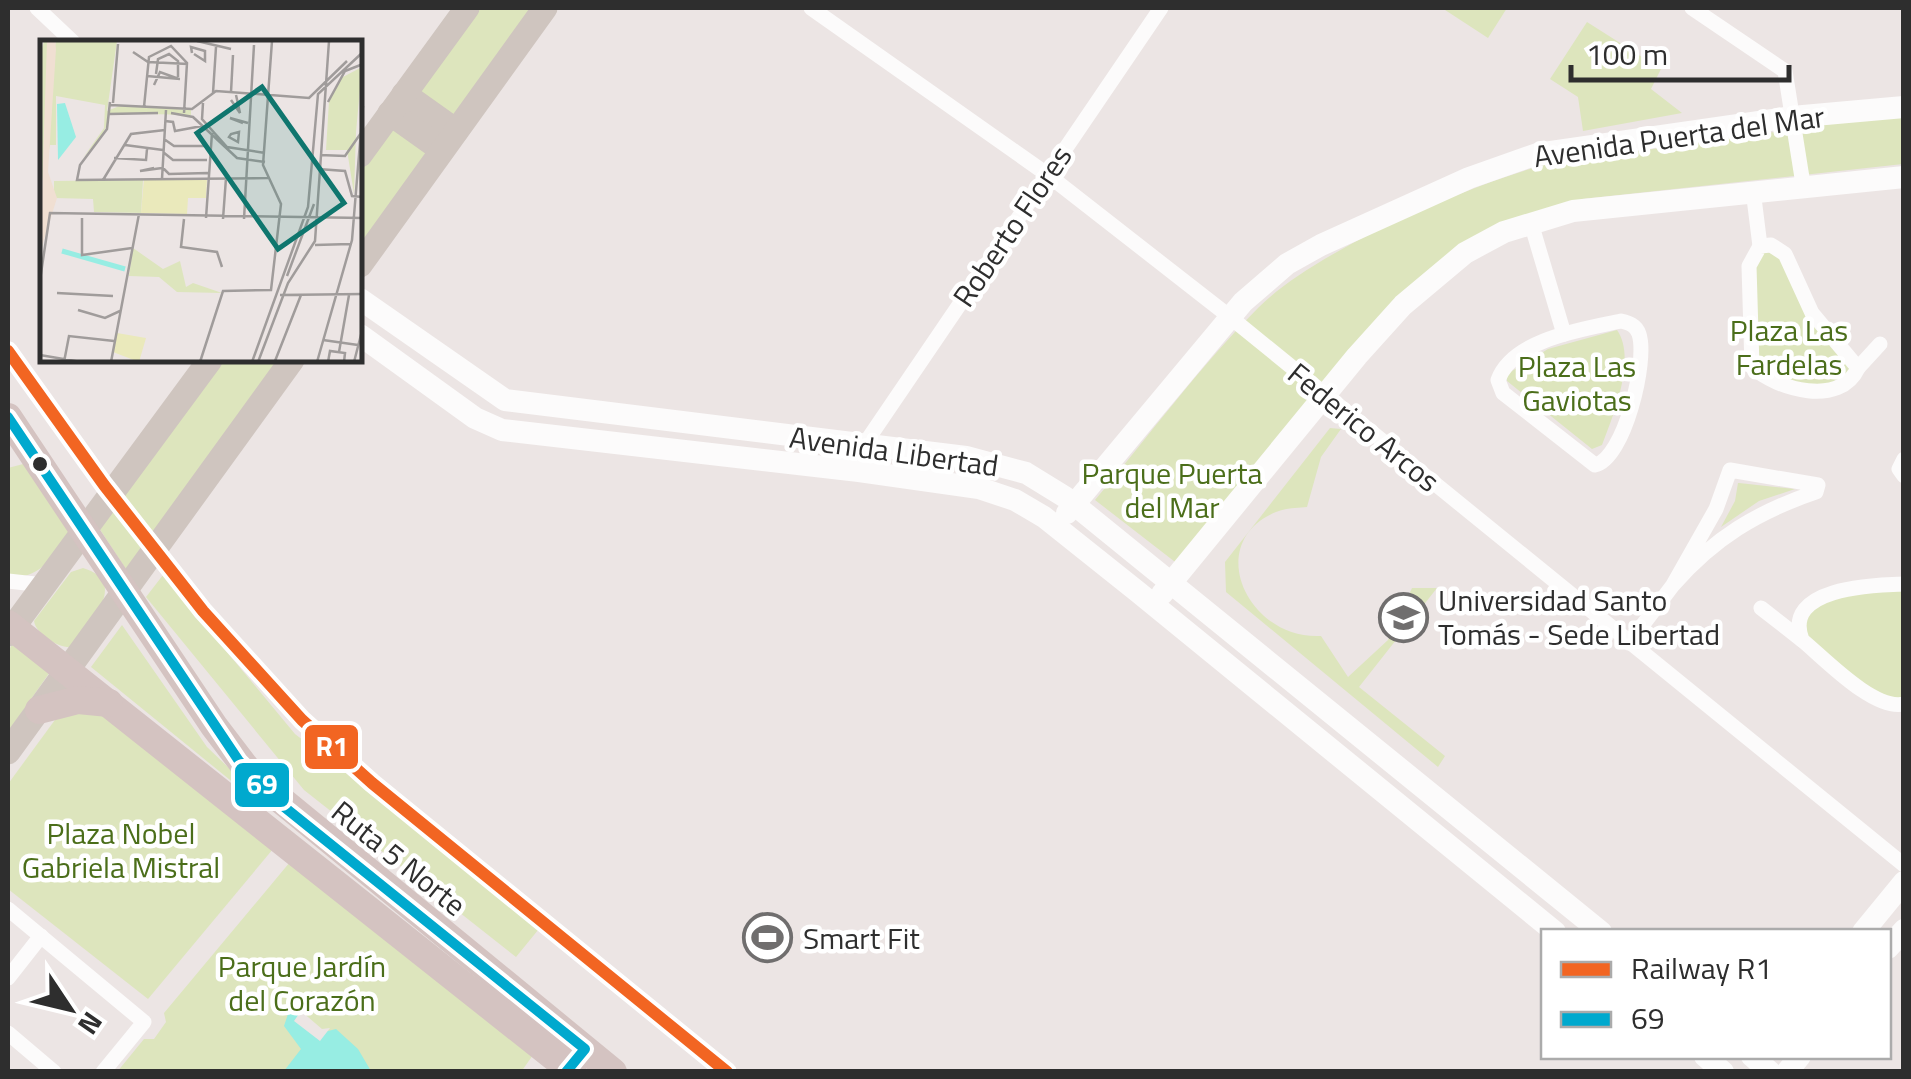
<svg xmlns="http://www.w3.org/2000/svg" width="1911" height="1079" viewBox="0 0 1911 1079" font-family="'Titillium Web',sans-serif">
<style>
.green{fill:#dde5bd}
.water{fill:#97ede3}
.pier{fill:#ece5e4}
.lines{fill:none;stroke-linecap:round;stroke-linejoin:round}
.street{stroke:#fcfbfb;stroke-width:15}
.secondary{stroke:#fcfbfb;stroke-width:22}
.primary{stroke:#cfc5bf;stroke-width:25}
.highway{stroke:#d4c3c1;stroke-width:28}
.bus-1-casing{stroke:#fff;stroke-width:18}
.bus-1{stroke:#00a9ce;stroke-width:10}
.rail-1-casing{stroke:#fff;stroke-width:20}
.rail-1{stroke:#f26522;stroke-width:12}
.bus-dot{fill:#2e2e2e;stroke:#fff;stroke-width:4}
.labels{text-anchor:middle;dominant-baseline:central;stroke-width:9;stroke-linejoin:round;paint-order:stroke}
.street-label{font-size:30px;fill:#2e2e2e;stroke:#fff}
.park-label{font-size:30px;fill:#4b6e1a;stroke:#fff}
.poi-label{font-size:30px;fill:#2e2e2e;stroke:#fff;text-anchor:start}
.inset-river{fill:none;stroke:#97ede3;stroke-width:5}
.inset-road{fill:none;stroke:#a09c9b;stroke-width:2.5}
.view{fill:#0f766e;fill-opacity:0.15;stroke:#0f766e;stroke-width:5}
.inset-edge{fill:none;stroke:#2e2e2e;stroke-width:5}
.line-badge{stroke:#fff;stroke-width:4}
.badge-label{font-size:28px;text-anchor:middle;font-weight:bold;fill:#fff}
</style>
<rect width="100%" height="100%" fill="#ece5e4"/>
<g class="green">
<polygon points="474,8 536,8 360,252 360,166"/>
<polygon points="1442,8 1507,8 1488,38"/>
<polygon points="1587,22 1661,69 1651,89 1682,113 1583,131 1578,97 1550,79"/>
<path d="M1903 114V164L1582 199 1469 241 1179 565 1095 500C1149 436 1200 366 1259 307 1316 250 1474 182 1552 163Z"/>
<polygon points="1762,250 1782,257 1854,368 1825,387 1777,380 1755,365 1755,258"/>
<path d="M1617 330C1637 358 1613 416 1602 445L1592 449 1507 381V374L1548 349Z"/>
<polygon points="220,360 282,360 129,574 99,528"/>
<path d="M1330 428 1341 429 1321 457 1307 507C1298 508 1285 508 1276 512 1202 543 1248 640 1321 636L1348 677 1388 640 1412 588H1437L1359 687 1445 756 1438 767 1226 592 1225 562Z"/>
<path d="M27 463 71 532C52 556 41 580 8 577V468Z"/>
<polygon points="1738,483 1739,483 1795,489 1759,501 1721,527 1735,501"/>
<path d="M83 568C131 582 88 625 72 647 59 649 36 634 34 621L71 572Z"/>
<polygon points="163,575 295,734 543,924 516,957 304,790 146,597"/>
<path d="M1903 588V700L1879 697 1805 637 1803 616C1830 591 1869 592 1903 588Z"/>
<polygon points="122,625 207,747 256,794 251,797 91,667"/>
<polygon points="12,645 50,672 8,732 8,651"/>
<polygon points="99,708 278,843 148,999 8,889 8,784 60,713"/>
<polygon points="290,862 533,1055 521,1072 117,1072 144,1039 154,1039 166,1022 164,1013"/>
</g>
<polygon class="water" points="295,1012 320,1033 336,1029 358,1049 371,1071 284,1071 301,1049 284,1026 288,1014"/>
<polygon class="pier" points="301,1011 322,1029 330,1028 320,1041 294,1021"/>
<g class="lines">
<g class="street">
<polyline points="37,8 73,42"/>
<polyline points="811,8 1048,175 1230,317 1904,865"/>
<polyline points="1692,8 1785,71 1803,184"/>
<polyline points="1753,190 1760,246"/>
<polyline points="1531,223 1564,334"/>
<path d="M1771 245 1785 254 1812 313 1858 368C1840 407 1778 390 1752 367L1749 266 1760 246Z"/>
<path d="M1621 321C1629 323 1636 325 1639 334 1648 361 1624 459 1595 465L1503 393 1498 380C1513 339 1584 329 1621 321Z"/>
<polyline points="1858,368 1880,344"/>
<polyline points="864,445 1161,8"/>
<polyline points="1904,459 1899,469 1904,476"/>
<polyline points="8,581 44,585"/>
<path d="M1904 584C1871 585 1782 588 1802 640 1825 659 1874 711 1904 704"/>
<polyline points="1761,608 1802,640"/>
<path d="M1629 643 1673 585 1716 509 1730 470 1818 485 1816 492C1757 512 1714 538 1673 585"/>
<polyline points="8,909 144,1022 103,1072"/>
<polyline points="8,978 41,936"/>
<polyline points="8,1033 54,1072"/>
</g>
<g class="secondary">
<polyline points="360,299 505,400 966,457 1026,473 1065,497 1601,932"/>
<polyline points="360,335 475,418 502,430 859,471 979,488 1015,500 1044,517 1138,592 1555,932"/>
<polyline points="1067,513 1243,302 1287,264 1321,245 1469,178 1537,154 1792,117 1904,107"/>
<polyline points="1162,594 1357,356 1403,305 1465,253 1504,232 1573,211 1904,177"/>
<polyline points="1863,932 1904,882"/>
<polyline points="1888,948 1904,930"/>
<polyline points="1705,1056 1723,1072"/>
<polyline points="1752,1056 1770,1072"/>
<polyline points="1787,1072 1800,1056"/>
</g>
<g class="primary">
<polyline points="404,94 456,131"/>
<polyline points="390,113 442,150"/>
<polyline points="360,155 467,8"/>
<polyline points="360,265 545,8"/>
<polyline points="8,634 210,360"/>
<polyline points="8,752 292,360"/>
</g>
<g class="highway">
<polyline points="8,417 214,726 253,777 613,1072"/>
<polyline points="8,624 573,1072"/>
<polyline points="39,710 78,700 109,703"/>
</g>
<defs>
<polyline id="bus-1" points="8,417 239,761 283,806 585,1049 566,1072"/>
</defs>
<use href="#bus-1" class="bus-1-casing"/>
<use href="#bus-1" class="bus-1"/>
<defs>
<polyline id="rail-1" points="8,351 104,485 203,611 302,720 372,783 727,1072"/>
</defs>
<use href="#rail-1" class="rail-1-casing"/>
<use href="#rail-1" class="rail-1"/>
</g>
<defs>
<symbol id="university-ring" viewBox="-11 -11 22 22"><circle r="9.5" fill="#fff" stroke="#706e6e" stroke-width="1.5"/><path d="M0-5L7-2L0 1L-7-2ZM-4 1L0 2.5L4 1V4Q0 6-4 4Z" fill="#706e6e"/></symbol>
<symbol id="stadium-ring" viewBox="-11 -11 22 22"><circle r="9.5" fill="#fff" stroke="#706e6e" stroke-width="1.5"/><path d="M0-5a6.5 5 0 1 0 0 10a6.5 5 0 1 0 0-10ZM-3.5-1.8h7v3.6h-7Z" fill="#706e6e"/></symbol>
</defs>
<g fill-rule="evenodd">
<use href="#university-ring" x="1376" y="590" width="55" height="55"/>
<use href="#stadium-ring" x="740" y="910" width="55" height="55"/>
</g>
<circle class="bus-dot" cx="40" cy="464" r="9"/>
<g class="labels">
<g class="street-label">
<text transform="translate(1679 136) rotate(-8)">Avenida Puerta del Mar</text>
<text transform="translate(1012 226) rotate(-56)">Roberto Flores</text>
<text transform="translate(1364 427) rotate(39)">Federico Arcos</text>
<text transform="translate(894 451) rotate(8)">Avenida Libertad</text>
<text transform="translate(399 858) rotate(39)">Ruta 5 Norte</text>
</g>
<g class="park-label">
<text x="1789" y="330">Plaza Las<tspan x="1789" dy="34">Fardelas</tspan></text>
<text x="1577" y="366">Plaza Las<tspan x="1577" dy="34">Gaviotas</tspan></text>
<text x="1172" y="473">Parque Puerta<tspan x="1172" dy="34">del Mar</tspan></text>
<text x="121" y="833">Plaza Nobel<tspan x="121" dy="34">Gabriela Mistral</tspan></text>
<text x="302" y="966">Parque Jardín<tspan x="302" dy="34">del Corazón</tspan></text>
</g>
<g class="poi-label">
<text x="1438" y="600">Universidad Santo<tspan x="1438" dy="34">Tomás - Sede Libertad</tspan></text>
<text x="803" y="938">Smart Fit</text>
</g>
</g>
<g transform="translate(40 40)">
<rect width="322" height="322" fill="#ece5e4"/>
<path d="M4 1H13L11 27 16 1H77L67 71 82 65 151 70V75L68 73 67 85 62 95 43 118 64 88 65 65 16 56V105H10L1 146 6 182 0 220V16ZM322 27 316 92 314 154 307 110H286L289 61 301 38ZM103 140 101 173 54 172 53 159 14 158V141ZM93 208 123 229 140 221 146 247 153 243 182 253 137 252 119 237 89 236Z" fill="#dde5bd"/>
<path d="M7 1H15L16 9 8 132 17 158 0 212Z" fill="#f0dfd2"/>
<path d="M104 139H167L166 158H148L147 174 101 173ZM77 293 106 298 99 322 73 312Z" fill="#eae9bb"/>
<path d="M25 63 36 97 18 120 17 64Z" fill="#97ede3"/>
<path class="inset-river" d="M22 211 85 229"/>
<path class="inset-road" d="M157 1 191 9M93 12 108 22 148 24M152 13 151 7 165 11V21L154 14M116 34 118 19 129 14 138 21V37M107 36 140 39M114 45 120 32 139 39M191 52 193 15M173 53 176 7M191 60 200 73 196 55M70 62 67 89 40 125 37 140 228 138M288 62 305 31 323 24M73 63 78 4M163 63 162 79 187 107 225 113M70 65 152 69 176 51 269 58 307 21M104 67 109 17 131 6 147 23 144 73M131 73 153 77 197 118 225 122M69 74 118 73M125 81 133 82 135 91 162 86M203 83 190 78 208 83M199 92 198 102 189 97 191 94ZM124 99 134 106H167M85 105 123 110M123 112 133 120H167M280 115 305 116 321 93M74 118 106 120 107 109M122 127 129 134 168 133M114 128 100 131 122 128M278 129 305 131 312 156 323 157M122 139 126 70M63 140 91 94 125 90M42 178V215L92 208M166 178 172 93M144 179 141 207 177 212 182 227M183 179 186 138M204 179 214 5M275 205 310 204M247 236 274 164M0 240 10 173 323 178M17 253 73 256M240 255 323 254M38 270 65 278 80 271M283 300 318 305M299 312 309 255M0 315 41 322M235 321 261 255M24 322 29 296 74 301M71 322 99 174M160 322 183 251 231 250 241 164 223 125 232 1M212 322 268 167 278 54 323 12M218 322 248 243 275 201 289 1M277 322 312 200 323 66M288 322 290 311 305 313 304 322M314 322 323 287"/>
<path class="view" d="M222 47 304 163 238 209 157 93Z"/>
<rect width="322" height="322" class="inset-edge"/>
</g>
<g class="line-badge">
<rect x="303" y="723" width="57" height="48" rx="10" fill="#f26522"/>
<rect x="233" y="761" width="58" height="48" rx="10" fill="#00a9ce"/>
</g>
<g class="badge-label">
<text x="332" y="756">R1</text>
<text x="262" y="794">69</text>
</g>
<rect width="1911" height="1079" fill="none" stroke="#2e2e2e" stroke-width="20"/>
<rect x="1541" y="929" width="350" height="130" fill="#ffffff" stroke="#ababab" stroke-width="2.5"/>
<rect x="1561" y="962" width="50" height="15" fill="#f26522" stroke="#ababab" stroke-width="2.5"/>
<text x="1631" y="979" font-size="30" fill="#2e2e2e">Railway R1</text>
<rect x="1561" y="1012" width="50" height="15" fill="#00a9ce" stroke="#ababab" stroke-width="2.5"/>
<text x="1631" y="1029" font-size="30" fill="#2e2e2e">69</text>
<g transform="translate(70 1009) rotate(125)" stroke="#ffffff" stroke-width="8" paint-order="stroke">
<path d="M0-8L18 38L0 25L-18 38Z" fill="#2e2e2e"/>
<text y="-15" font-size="28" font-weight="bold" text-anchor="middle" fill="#2e2e2e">N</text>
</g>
<path d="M1571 65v15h218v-15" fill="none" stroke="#2e2e2e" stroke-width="5"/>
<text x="1586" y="65" font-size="30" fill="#2e2e2e" stroke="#ffffff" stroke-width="8" paint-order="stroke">100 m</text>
</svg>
